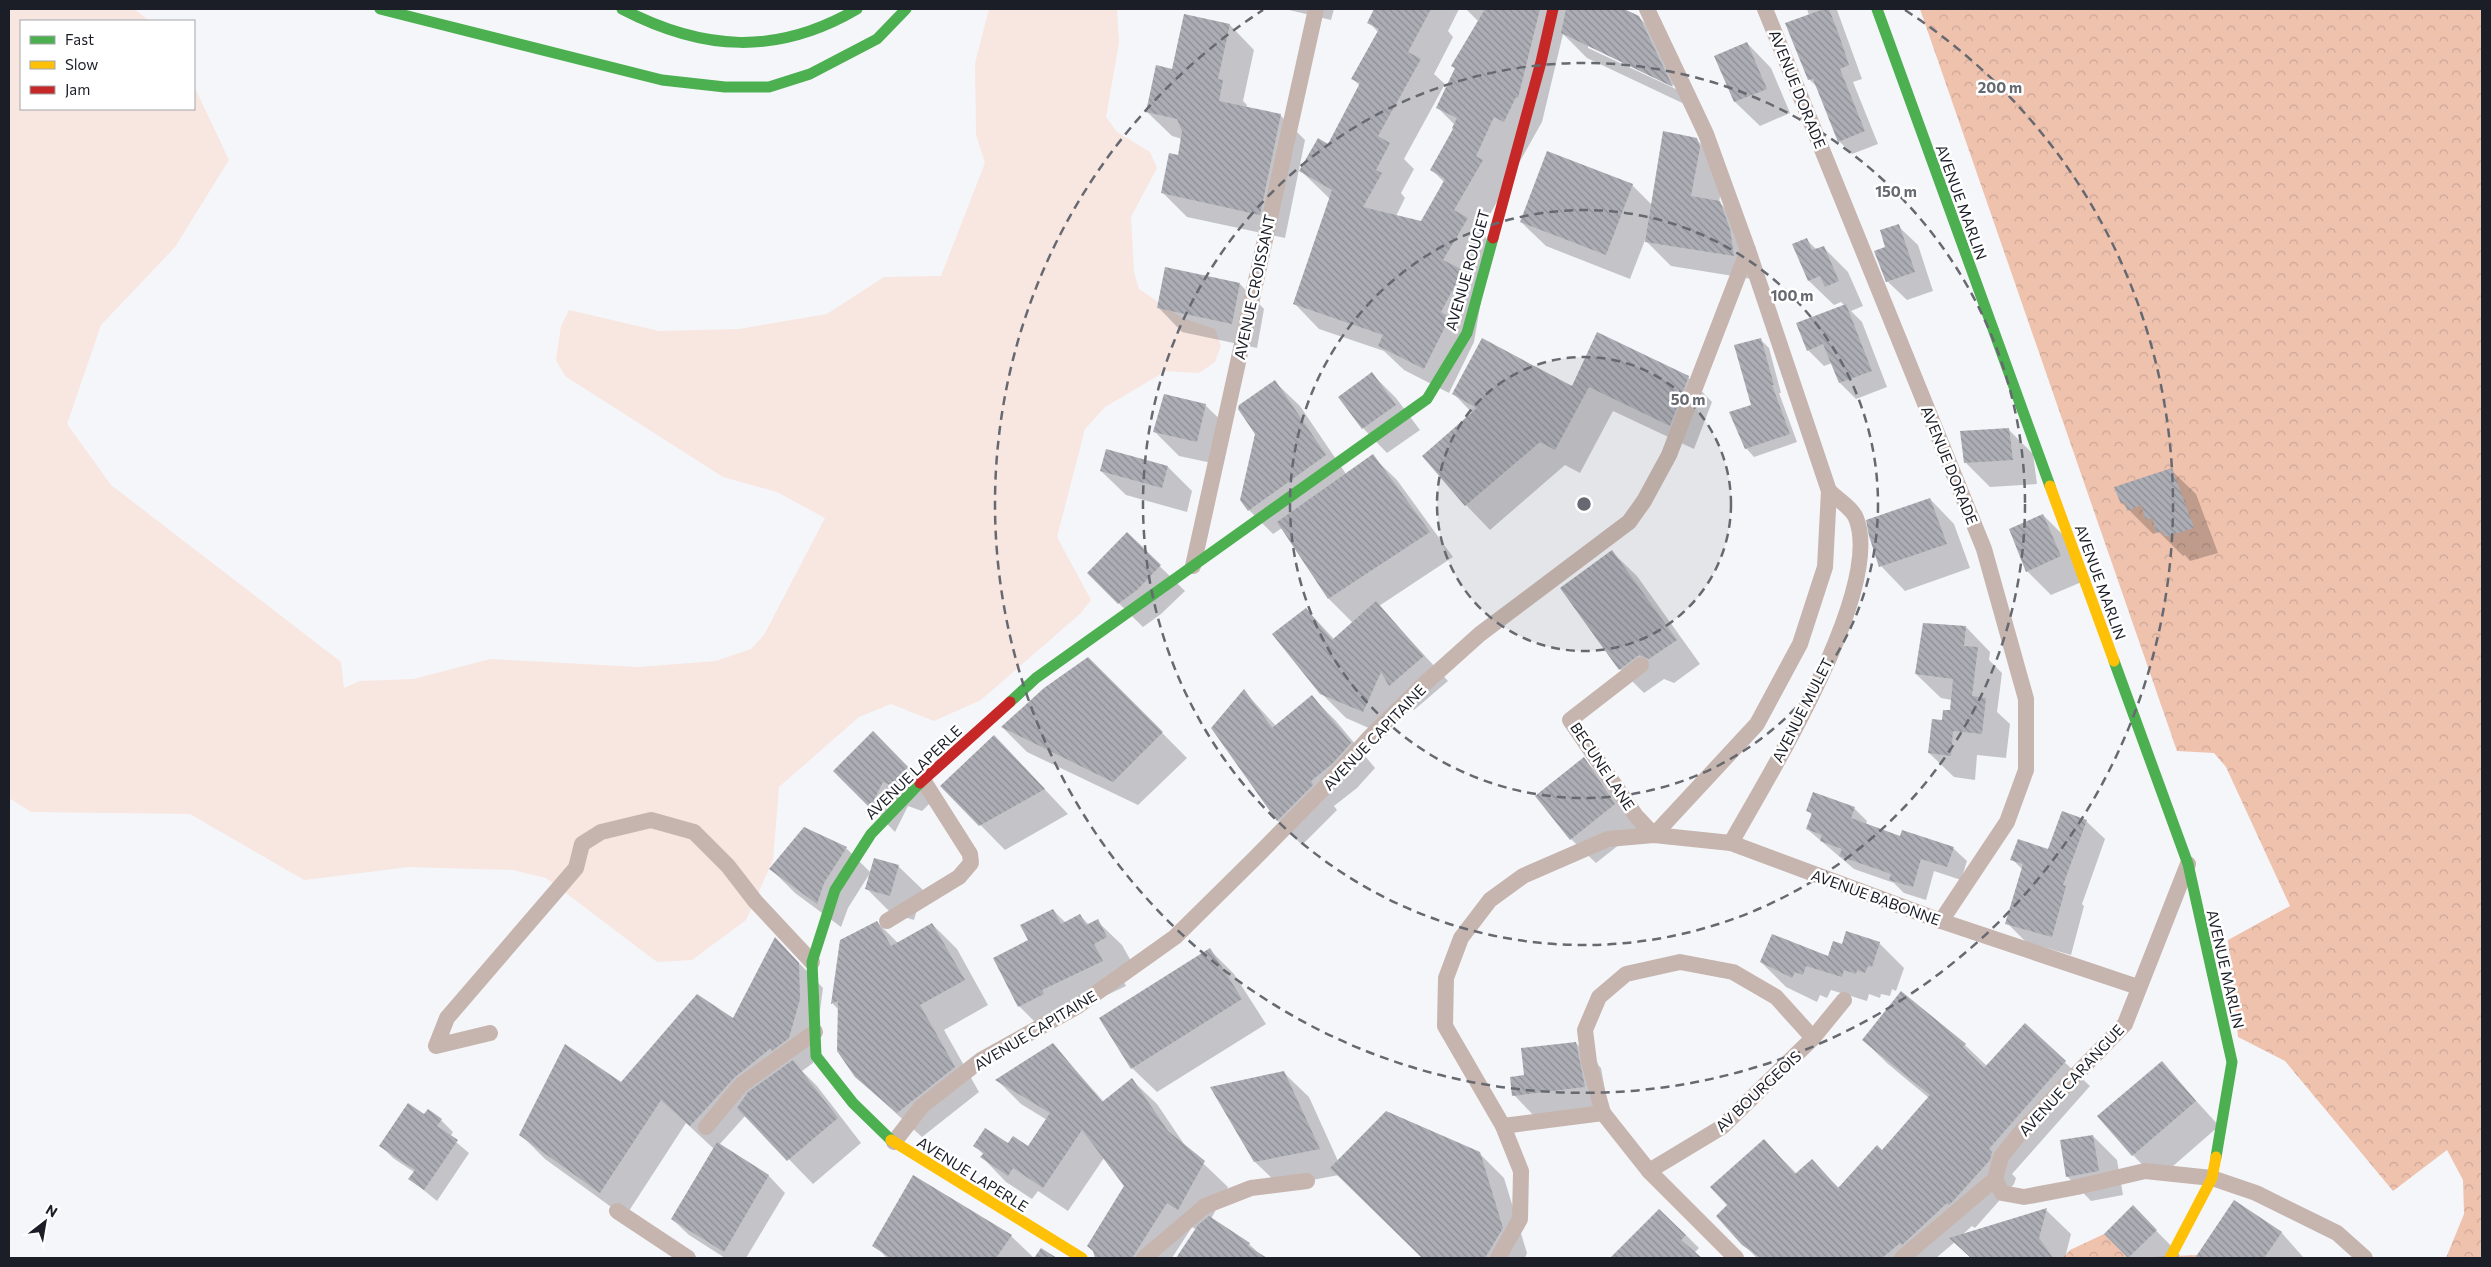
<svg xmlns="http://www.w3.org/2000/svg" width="2491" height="1267" viewBox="0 0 2491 1267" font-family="Commissioner,sans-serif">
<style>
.grass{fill:#f8e6e0}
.forest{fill:url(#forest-crowns)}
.shadow{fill:#0003;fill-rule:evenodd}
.building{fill:url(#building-back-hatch)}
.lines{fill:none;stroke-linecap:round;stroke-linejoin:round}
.street{stroke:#c6b5ae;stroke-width:16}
.fast{stroke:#4caf50;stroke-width:11}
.slow{stroke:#ffc107;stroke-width:11}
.jam{stroke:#c62828;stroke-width:11}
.ring{fill:none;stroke:#676971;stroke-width:2.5;stroke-dasharray:9 6}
.labels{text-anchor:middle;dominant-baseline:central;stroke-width:5;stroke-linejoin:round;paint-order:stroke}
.street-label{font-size:15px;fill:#1b1d27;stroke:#fff}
.centre{fill:#676971;stroke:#fff;stroke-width:2.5}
.ring-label{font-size:15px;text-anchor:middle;font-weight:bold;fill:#676971;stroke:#fff;stroke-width:5;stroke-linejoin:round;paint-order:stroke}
</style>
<defs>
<pattern id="forest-crowns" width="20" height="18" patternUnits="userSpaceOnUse" patternTransform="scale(1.25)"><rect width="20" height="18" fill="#efc2ae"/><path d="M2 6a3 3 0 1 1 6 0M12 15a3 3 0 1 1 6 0" fill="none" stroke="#cca696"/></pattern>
<pattern id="building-back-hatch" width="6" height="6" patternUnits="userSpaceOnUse" patternTransform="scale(1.25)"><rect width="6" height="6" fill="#adaeb5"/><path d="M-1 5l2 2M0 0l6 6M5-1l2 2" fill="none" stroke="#8c8d93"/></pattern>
</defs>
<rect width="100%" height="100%" fill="#f5f6fa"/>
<polygon class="grass" points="9,9 134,9 150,21 21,21 21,109 194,109 194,86 229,160 175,247 101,325 67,424 111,485 341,662 344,688 360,681 414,679 490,659 639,667 716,661 751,649 764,635 825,518 777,492 723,477 565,376 556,360 561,326 569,310 659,331 739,329 827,314 884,277 941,276 985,163 976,135 975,63 989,9 1117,9 1119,43 1106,117 1117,132 1150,152 1157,168 1131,217 1134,272 1139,289 1182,318 1215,329 1221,346 1215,362 1199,373 1166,371 1105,407 1085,429 1057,537 1091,600 1081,613 981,700 934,721 891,704 859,717 779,787 773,860 746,920 692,960 657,962 546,878 513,870 409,867 304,880 190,814 31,812 9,798"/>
<g class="forest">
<polygon points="1920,9 2482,9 2482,1258 2446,1258 2464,1214 2463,1180 2447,1150 2393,1191 2285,1061 2238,1037 2228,940 2290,906 2226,767 2214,753 2177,751"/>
<polygon points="2104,1234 2128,1258 2197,1255 2202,1258 2063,1258 2070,1250"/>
</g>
<g class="shadow">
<polygon points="1285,9 1334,9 1331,20"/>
<path d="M1376 9H1459L1448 31 1453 37 1434 74 1445 84 1404 159 1414 169 1401 193 1405 198 1396 216 1421 223 1445 183 1432 170 1455 129V125L1438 108 1456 69 1452 66 1479 22 1466 9H1574L1570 17 1576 20 1581 9H1621L1639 17 1663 42 1695 109 1587 58 1563 34 1542 122 1480 232 1491 243 1474 342 1449 393 1404 370 1384 351 1319 329 1295 304 1330 199 1301 171 1329 145 1360 86 1352 78 1378 32 1369 22ZM1588 45 1679 88 1678 90 1588 48Z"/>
<polygon points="1807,9 1840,9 1837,10 1862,79 1853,82 1878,144 1852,154 1839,141 1818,88 1809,79 1809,15"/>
<polygon points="1230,25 1254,50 1243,101 1247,105 1246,108 1280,115 1305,140 1285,238 1187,217 1162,192 1179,157 1182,139 1172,136 1147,112 1173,70"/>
<polygon points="1747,43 1771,68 1790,113 1760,126 1735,102 1716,56"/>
<polygon points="1696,139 1721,164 1724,173 1719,202 1744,227 1758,280 1671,266 1645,240 1630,279 1546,246 1521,222 1632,185 1652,205"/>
<polygon points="1898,226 1918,245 1933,291 1907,300 1887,281 1887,248"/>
<polygon points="1807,240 1817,250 1823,247 1848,272 1863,306 1851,311 1862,322 1887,387 1856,399 1840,383 1832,363 1824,366 1808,350 1845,306 1841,302 1834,305 1809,281 1794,245"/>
<polygon points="1166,269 1240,284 1264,309 1257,348 1182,332 1158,307"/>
<polygon points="1761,340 1769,348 1781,393 1779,393 1797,442 1754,457 1746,448"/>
<polygon points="1372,374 1396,398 1420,430 1387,453 1363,428 1340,397"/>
<polygon points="1688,377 1712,402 1694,449 1613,411 1580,473 1565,465 1490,530 1466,505 1473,414 1454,394"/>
<polygon points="1275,382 1300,406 1346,474 1372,456 1397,480 1453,557 1379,606 1448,681 1414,710 1404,699 1387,736 1346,718 1321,693 1306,609 1334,639 1353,623 1329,599 1282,528 1273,534 1249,510"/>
<polygon points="1205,405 1230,429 1221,465 1179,456 1155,432"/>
<polygon points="2008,429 2033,454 2037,484 1990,487 1965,462"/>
<polygon points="1168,467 1192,491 1187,512 1126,495 1101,471"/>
<polygon points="2171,470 2196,494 2218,553 2190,561 2185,555 2183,556 2159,532 2153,534 2122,503"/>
<polygon points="1930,499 1954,524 1970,568 1905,591 1881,566"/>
<polygon points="2043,515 2068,540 2084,581 2051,595 2027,571"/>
<polygon points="1127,534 1185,591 1161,614 1143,627 1088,573"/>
<polygon points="1612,552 1637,576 1700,664 1674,683 1664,679 1644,693 1620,669"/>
<polygon points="1966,627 1990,652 1989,660 2002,673 1997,712 2010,724 2006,758 1977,755 1975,780 1954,777 1929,753 1943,722 1951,712 1952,700 1941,698 1916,674"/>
<polygon points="1088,658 1187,758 1138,805 1027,752 1003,728"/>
<polygon points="1244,691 1276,726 1312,697 1336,721 1375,768 1357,788 1334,806 1337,810 1302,845 1278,821 1213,728"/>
<polygon points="873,733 936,797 922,811 908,806 895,832 835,771"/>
<polygon points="1584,759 1608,784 1639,829 1596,863 1571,839"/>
<polygon points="1018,761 1068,814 1005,850 942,786"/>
<polygon points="1854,808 1867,821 1866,825 1901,838 1953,848 1967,861 1961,880 1934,871 1926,900 1904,893 1894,883 1854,869 1807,829 1812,815 1808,811"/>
<polygon points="2086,821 2105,839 2082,904 2084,906 2071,955 2026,942 2007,923 2023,870 2012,859 2049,851"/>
<polygon points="846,848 871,873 898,866 923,890 914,920 891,913 867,889 870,873 848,908 841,927 795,893 771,869"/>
<polygon points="1053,910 1066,923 1080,915 1089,925 1097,921 1122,945 1131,961 1117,969 1126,986 1065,1015 1044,1031 1019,1006 994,959 1029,941"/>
<polygon points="877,922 898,943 932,924 957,949 988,1005 944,1030 979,1092 922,1137 856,1077 839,1010 833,1004 841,940"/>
<polygon points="776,939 823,988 813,1063 802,1071 817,1086 861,1143 813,1184 746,1115 719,1145 769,1176 785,1193 746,1258 725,1258 689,1235 672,1219 714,1149 686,1123 625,1217 545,1159 520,1134 621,1084 733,1020"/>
<polygon points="1879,943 1904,968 1896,991 1892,989 1890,996 1881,994 1880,998 1869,994 1867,1001 1831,990 1827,998 1820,995 1817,1002 1786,987 1761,962 1829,958 1843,946"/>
<polygon points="1210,950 1234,974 1266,1024 1157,1092 1132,1068"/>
<polygon points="2025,1025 2090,1086 2012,1174 2016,1178 2014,1184 1975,1228 1972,1226 1962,1235 2046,1210 2071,1234 2065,1258 1971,1258 1955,1242 1936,1258 1757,1258 1743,1244 1729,1206 1764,1141 1797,1174 1812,1161 1839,1188 1882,1151 1929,1098 1888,1064 1863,1040 1965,1045 1987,1066"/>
<polygon points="1576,1043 1601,1068 1609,1112 1538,1120 1514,1095 1526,1076"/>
<polygon points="1053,1045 1104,1102 1132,1080 1157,1104 1186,1147 1228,1187 1211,1219 1249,1244 1264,1258 1178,1258 1197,1230 1192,1227 1172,1258 1096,1258 1095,1252 1126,1186 1104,1158 1068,1211 1038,1191 1032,1199 1006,1182 982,1157 984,1155 975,1146 1008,1145 1028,1147 1047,1120 1021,1104 997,1080"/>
<polygon points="2162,1063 2219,1126 2157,1180 2133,1155"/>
<polygon points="1284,1073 1309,1097 1338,1161 1479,1153 1504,1178 1527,1253 1525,1258 1423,1258 1339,1175 1280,1186 1255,1162"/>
<polygon points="425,1116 441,1120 453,1132 450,1137 469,1153 437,1201 410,1179 414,1172 393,1158 381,1146"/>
<polygon points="2093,1136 2117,1160 2123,1195 2091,1201 2067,1176"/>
<polygon points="2133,1207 2180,1255 2177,1258 2130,1258 2106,1234"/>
<polygon points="2281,1232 2304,1258 2203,1258 2199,1254"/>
<polygon points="1686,1235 1699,1248 1694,1253 1700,1258 1621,1258 1616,1254"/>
<polygon points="1011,1236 1034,1258 887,1258 874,1245"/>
</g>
<g class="building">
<polygon points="1374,9 1431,9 1408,52 1421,59 1378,136 1390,143 1376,170 1382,173 1363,207 1421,221 1445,179 1430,170 1453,129 1452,128 1457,118 1436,108 1455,68 1451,66 1485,9 1540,9 1518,98 1516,97 1504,122 1494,117 1476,156 1483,160 1454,210 1468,218 1443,260 1463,270 1441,312 1450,317 1424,369 1378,346 1383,335 1293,304 1332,190 1299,171 1318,138 1328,144 1360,83 1351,79 1379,29 1367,23"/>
<polygon points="1566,9 1624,9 1639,16 1673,87 1561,33"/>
<polygon points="1824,9 1829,9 1839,35 1849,65 1840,69 1865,131 1838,142 1813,79 1808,80 1785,23"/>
<polygon points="1184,14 1230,24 1218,79 1223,80 1219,101 1281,114 1260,215 1161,193 1169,153 1178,155 1182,131 1177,119 1146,112 1156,65 1172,69"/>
<polygon points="1747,42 1767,89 1734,102 1714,56"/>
<polygon points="1663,131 1697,138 1700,148 1691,196 1720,201 1730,229 1734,256 1645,242"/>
<polygon points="1547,151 1633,184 1606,255 1520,222"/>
<polygon points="1899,224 1915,272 1886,282 1874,251 1885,247 1880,230"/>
<polygon points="1807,238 1812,250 1824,246 1839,281 1825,287 1820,276 1808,281 1792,244"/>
<polygon points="1165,267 1240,283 1232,324 1157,308"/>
<polygon points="1846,304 1872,371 1839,383 1823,344 1807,351 1796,323"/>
<polygon points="1597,332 1689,376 1670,426 1589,387 1555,450 1540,442 1465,506 1422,456 1477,408 1452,394 1482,338 1572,386"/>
<polygon points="1761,338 1774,385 1772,385 1790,434 1745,449 1729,412 1751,405 1734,345"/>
<polygon points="1372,372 1396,405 1362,429 1338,397"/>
<polygon points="1275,380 1326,455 1248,511 1240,500 1255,434 1238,409 1239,405"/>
<polygon points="1164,394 1206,404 1197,442 1153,432"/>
<polygon points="2009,428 2013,460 1964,463 1960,431"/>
<polygon points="1106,449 1168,466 1162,488 1100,471"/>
<polygon points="1373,454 1430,532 1328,599 1277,522"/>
<polygon points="2172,468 2194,528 2165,537 2162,531 2157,533 2152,518 2146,520 2141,505 2127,511 2125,502 2121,504 2114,487"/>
<polygon points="1930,498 1947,544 1879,567 1869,536 1866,520"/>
<polygon points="2043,514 2061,556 2026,572 2009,529"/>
<polygon points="1127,532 1161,565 1137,590 1118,604 1087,573"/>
<polygon points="1612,550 1677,640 1649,659 1639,655 1619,670 1560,588"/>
<polygon points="1376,601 1424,656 1389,686 1381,672 1363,712 1320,694 1272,634 1306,608 1332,640"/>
<polygon points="1923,623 1966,626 1964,646 1978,647 1972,696 1986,698 1982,734 1953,731 1951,756 1928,753 1932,719 1942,720 1943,710 1950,710 1953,679 1915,674"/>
<polygon points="1088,657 1163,732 1113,782 1001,727 1044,688"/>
<polygon points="1244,689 1272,728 1312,695 1351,743 1332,764 1311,781 1313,785 1277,821 1211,728"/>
<polygon points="873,731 913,772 897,788 883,782 870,808 833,771"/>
<polygon points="994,735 1045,789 979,826 940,786"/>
<polygon points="1584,757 1615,804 1570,840 1535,796"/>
<polygon points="1813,792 1855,807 1851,818 1900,836 1902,830 1954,847 1947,867 1921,859 1913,887 1889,880 1891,874 1839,856 1842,849 1820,841 1822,835 1806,829 1812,813 1806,811"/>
<polygon points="2062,811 2087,820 2063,885 2066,886 2052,937 2005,924 2023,864 2010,860 2018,839 2048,849"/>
<polygon points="804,827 847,847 824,883 817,904 769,869"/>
<polygon points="874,858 899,865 890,896 865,889"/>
<polygon points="1053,909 1061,924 1080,914 1086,925 1098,919 1107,937 1094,944 1103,961 1042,990 1044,994 1018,1007 993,958 1028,940 1020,925"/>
<polygon points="877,921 891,946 932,923 965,980 920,1005 955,1067 897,1113 855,1077 837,1051 838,1001 831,1004 840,940"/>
<polygon points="1846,931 1880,942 1872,967 1868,966 1865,973 1857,970 1856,974 1844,970 1842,977 1806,966 1803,975 1795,972 1792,978 1760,962 1772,934 1828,956 1833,941 1842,944"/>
<polygon points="775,937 799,963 800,999 789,1038 772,1051 771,1048 735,1077 690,1126 661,1100 600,1193 519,1135 565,1044 621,1082 697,994 733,1018"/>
<polygon points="1210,948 1242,999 1131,1069 1099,1018"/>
<polygon points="1901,991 1966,1044 1963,1047 1984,1068 2025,1023 2066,1061 1989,1149 1992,1152 1990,1160 1954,1200 1949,1205 1947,1203 1902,1245 1900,1243 1882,1258 1761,1258 1742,1245 1716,1216 1727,1205 1710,1187 1764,1139 1795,1174 1812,1159 1838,1188 1877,1145 1882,1150 1930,1095 1862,1040"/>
<polygon points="1576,1042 1585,1087 1512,1096 1510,1077 1524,1075 1521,1048"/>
<polygon points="1053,1043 1102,1102 1132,1078 1168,1131 1205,1161 1178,1210 1167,1203 1132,1258 1095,1258 1093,1251 1087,1246 1124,1186 1082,1130 1043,1188 1013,1168 1008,1176 980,1157 984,1153 973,1146 985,1128 1008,1143 1013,1136 1028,1146 1050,1113 995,1080"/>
<polygon points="793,1060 838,1118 787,1161 737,1108 748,1092"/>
<polygon points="2162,1061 2196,1101 2132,1156 2097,1116"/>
<polygon points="1284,1071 1320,1149 1254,1162 1210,1087"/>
<polygon points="408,1103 424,1114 428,1109 442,1119 437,1126 458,1140 424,1190 408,1179 415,1170 379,1146"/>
<polygon points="1386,1111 1480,1152 1503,1228 1485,1258 1422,1258 1330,1168"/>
<polygon points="2093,1135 2099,1171 2066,1177 2060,1140"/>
<polygon points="717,1142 769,1175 724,1252 671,1219"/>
<polygon points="913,1175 1012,1235 996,1258 891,1258 872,1246"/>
<polygon points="2234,1200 2282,1232 2264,1258 2195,1258"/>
<polygon points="2133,1205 2157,1230 2128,1258 2104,1234"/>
<polygon points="2047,1208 2039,1238 2053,1258 1971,1258 1949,1238"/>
<polygon points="1659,1209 1686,1235 1681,1240 1702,1258 1610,1258"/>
<polygon points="1209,1216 1250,1243 1248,1246 1267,1258 1176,1258 1198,1225"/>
<polygon points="1041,1248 1057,1258 1034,1258"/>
</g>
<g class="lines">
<g class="street">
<polyline points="1765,9 1984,549 2026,699 2026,770 2007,822 1941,921"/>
<polyline points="1193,566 1316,9"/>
<polyline points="1641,665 1570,720 1636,816 1654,835 1757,724 1800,644 1825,567 1829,491 1748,250 1706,134 1647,9"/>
<path d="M1731 843C1767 778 1885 589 1856 518 1852 508 1836 498 1829 491"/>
<polyline points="887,921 959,877 971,863 970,854 923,780"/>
<polyline points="490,1033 436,1046 447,1018 576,868 582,844 601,832 651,820 694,832 728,866 755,901 812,962"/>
<polyline points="1603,1113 1589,1062 1585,1030 1599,997 1626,974 1680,962 1733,972 1776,997 1813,1038"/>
<polyline points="1503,1126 1603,1113 1649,1171 1736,1258"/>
<polyline points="706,1127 741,1085 815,1032"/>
<polyline points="894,1142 922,1106 981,1060 1078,1006 1175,937 1253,860 1325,787 1368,739 1422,686 1480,634 1629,522 1644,501 1669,455 1748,250"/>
<polyline points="1649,1171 1722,1127 1813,1038 1844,1000"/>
<polyline points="1995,1179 2002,1193 2024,1197 2077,1187 2145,1171 2212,1178 2256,1193 2337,1233 2365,1258"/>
<polyline points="617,1211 688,1258"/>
<polyline points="1144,1258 1205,1206 1251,1188 1307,1181"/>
<polyline points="1498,1258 1520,1219 1521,1171 1503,1126 1445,1026 1446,978 1461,938 1490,900 1523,876 1608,839 1654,835 1731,843 1941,921 2138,987"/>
<polyline points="1902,1258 1995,1179 2001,1157 2020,1133 2125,1024 2188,864"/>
</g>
<g class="fast">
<polyline points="380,9 662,80 725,87 769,87 810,74 877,39 906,9"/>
<path d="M622 9C703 51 777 56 857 9"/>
<polyline points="1877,9 2050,486"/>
<polyline points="2114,661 2188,864 2232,1062 2216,1157"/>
<polyline points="1010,702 1036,678 1427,399 1467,333 1493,238"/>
<polyline points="891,1140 853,1103 816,1056 812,962 835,890 871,834 920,783"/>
</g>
<g class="slow">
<polyline points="2050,486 2114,661"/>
<polyline points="891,1140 1082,1258"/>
<polyline points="2170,1258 2212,1178 2216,1157"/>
</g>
<g class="jam">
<polyline points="1493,238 1541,62 1553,9"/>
<polyline points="920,783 1010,702"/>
</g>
</g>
<circle cx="1584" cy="504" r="147" fill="#676971" fill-opacity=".12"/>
<g class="ring">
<circle cx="1584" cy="504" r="147"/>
<circle cx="1584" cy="504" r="294"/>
<circle cx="1584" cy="504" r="441"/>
<path d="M1905 10A589 589 0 1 1 1263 10"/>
</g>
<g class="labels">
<g class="street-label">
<text transform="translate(1798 89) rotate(68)">AVENUE DORADE</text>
<text transform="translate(1962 202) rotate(70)">AVENUE MARLIN</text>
<text transform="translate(1467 270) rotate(-74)">AVENUE ROUGET</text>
<text transform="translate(1254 287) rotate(-78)">AVENUE CROISSANT</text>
<text transform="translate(1950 465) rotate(68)">AVENUE DORADE</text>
<text transform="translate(2101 582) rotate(70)">AVENUE MARLIN</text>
<text transform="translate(1802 710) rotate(-63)">AVENUE MULET</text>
<text transform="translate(1374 737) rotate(-46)">AVENUE CAPITAINE</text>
<text transform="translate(1603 766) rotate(56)">BECUNE LANE</text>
<text transform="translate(913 772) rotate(-44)">AVENUE LAPERLE</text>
<text transform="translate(1876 897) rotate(20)">AVENUE BABONNE</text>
<text transform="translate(2226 969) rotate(77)">AVENUE MARLIN</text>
<text transform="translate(1035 1030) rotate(-31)">AVENUE CAPITAINE</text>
<text transform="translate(2071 1080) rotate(-47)">AVENUE CARANGUE</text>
<text transform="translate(1758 1091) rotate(-43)">AV BOURGEOIS</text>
<text transform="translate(973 1174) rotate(32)">AVENUE LAPERLE</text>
</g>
</g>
<circle cx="1584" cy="504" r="8" class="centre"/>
<g class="ring-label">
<text x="2000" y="93">200 m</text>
<text x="1896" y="197">150 m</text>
<text x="1792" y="301">100 m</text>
<text x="1688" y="405">50 m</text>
</g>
<rect width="2491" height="1267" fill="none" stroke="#1b1d27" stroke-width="20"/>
<rect x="20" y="20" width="175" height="90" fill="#ffffff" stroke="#a4a5a9"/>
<rect x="30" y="36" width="25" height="8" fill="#4caf50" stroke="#a4a5a9"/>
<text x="65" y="45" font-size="15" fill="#1b1d27">Fast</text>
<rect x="30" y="61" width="25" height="8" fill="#ffc107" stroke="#a4a5a9"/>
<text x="65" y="70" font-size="15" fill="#1b1d27">Slow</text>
<rect x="30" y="86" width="25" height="8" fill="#c62828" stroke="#a4a5a9"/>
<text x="65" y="95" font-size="15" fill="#1b1d27">Jam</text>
<g transform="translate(45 1222) rotate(31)" stroke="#ffffff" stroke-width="4" paint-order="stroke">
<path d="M0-4L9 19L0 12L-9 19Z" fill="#1b1d27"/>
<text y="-8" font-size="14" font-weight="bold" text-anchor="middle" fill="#1b1d27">N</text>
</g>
</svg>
